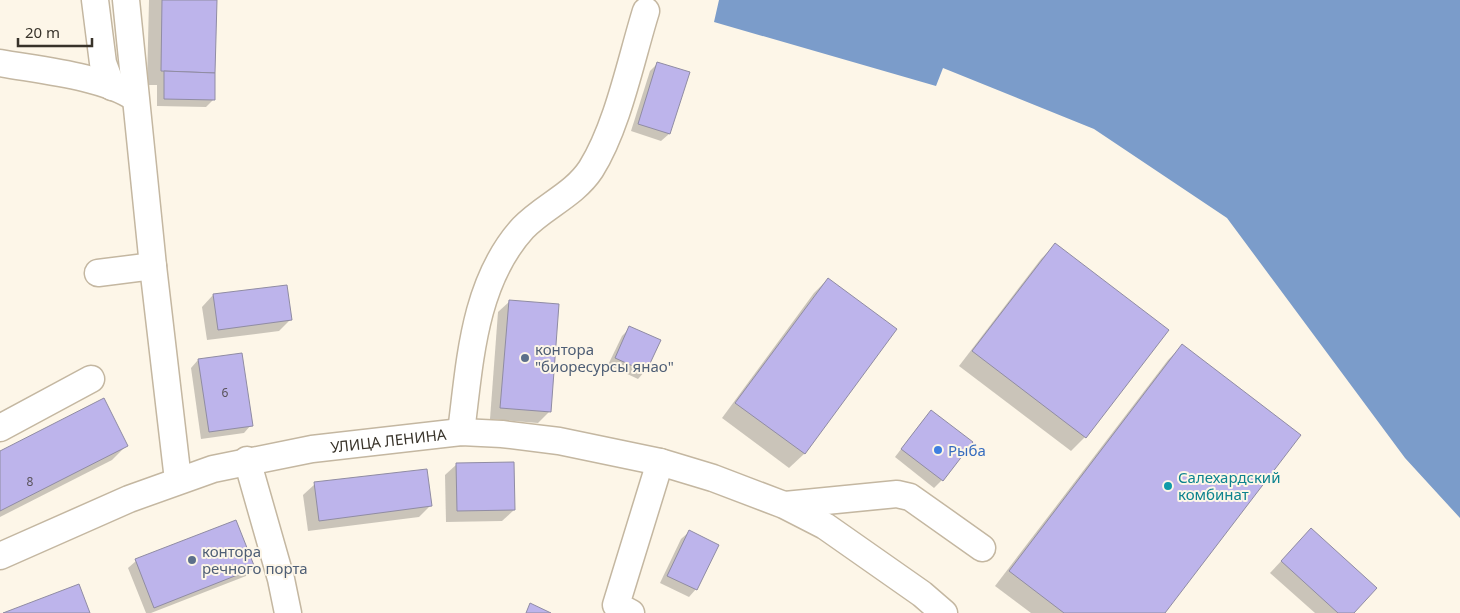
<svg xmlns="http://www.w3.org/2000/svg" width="1460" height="613" viewBox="0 0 1460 613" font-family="'Noto Sans',sans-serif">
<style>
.water{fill:#7b9cca}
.shadow{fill:#0003}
.building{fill:#bdb4eb;stroke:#908ca3}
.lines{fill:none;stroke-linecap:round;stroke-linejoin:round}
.minor-casing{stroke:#c4b7a1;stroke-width:29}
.minor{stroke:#fff;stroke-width:26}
.service-dot{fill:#5c6f8a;stroke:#fdf6e8;stroke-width:2}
.shop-dot{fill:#3f7fe0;stroke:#fdf6e8;stroke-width:2}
.culture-dot{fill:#0f9aa8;stroke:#fdf6e8;stroke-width:2}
.labels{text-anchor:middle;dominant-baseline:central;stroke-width:4;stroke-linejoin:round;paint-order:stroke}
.number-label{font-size:12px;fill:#59535a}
.service-label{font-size:15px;fill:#4e5e75;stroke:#fdf6e8;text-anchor:start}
.street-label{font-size:15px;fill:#38332a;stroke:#fdf6e8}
.shop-label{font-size:15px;fill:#366cbe;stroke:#fdf6e8;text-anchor:start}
.culture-label{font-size:15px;fill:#0d838f;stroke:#fdf6e8;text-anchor:start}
</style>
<rect width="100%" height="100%" fill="#fdf6e8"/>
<polygon class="water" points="719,0 1460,0 1460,518 1405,458 1227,218 1094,129 943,68 936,86 714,22"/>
<g class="shadow">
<polygon points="149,0 216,0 214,99 206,107 157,106 157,85 147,85"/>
<polygon points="658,63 669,134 661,141 631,131 650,71"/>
<polygon points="1055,245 1085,437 1071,451 959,366 1041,259"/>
<polygon points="828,279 895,329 804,454 789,468 722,418 814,293"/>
<polygon points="213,295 290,320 279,331 207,340 202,307"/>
<polygon points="510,301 549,412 538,423 490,419 498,312"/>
<polygon points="630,328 645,371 638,379 608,365 622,336"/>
<polygon points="1182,346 1163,613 1031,613 995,586 1168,360"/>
<polygon points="198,360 251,425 244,433 201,439 191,368"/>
<polygon points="924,419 942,480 934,488 895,457"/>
<polygon points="126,446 112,460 0,517 0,452"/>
<polygon points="457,464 514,510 502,521 446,522 445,475"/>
<polygon points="315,484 430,506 419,517 308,531 303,495"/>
<polygon points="1311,529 1352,613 1315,613 1270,573"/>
<polygon points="689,532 696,589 689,597 660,583 681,539"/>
<polygon points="136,561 254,568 246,576 151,613 146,613 128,568"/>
</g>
<g class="building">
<polygon points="162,0 217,0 215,73 161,71"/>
<polygon points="657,62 690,72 670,134 638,124"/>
<polygon points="164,71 215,73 215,100 164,99"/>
<polygon points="1055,243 1169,330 1086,438 972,351"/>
<polygon points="828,278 897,329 805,454 735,403"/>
<polygon points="287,285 292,320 218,330 213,294"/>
<polygon points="509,300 559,304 551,412 500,408"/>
<polygon points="629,326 661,340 646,372 615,358"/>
<polygon points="1182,344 1301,435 1165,613 1064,613 1009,571"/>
<polygon points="242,353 253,426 209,432 198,359"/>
<polygon points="104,398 128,446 0,511 0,451"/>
<polygon points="931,410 973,442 943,481 901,449"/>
<polygon points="514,462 515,510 457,511 456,463"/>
<polygon points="427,469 432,506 319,521 314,482"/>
<polygon points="236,520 255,568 154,608 135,559"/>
<polygon points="1311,528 1377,588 1354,613 1338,613 1281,561"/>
<polygon points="689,530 719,545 697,590 667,576"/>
<polygon points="79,584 90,613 3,613"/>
<polygon points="530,603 551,613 526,613"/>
</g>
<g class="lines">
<defs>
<g id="minor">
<polyline points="95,0 103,63 112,87"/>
<polyline points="126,0 153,266 178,480"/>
<path d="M0 63C38 70 103 76 135 98"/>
<polyline points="98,273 153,266"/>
<polyline points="0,428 91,379"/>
<path d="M461 432C470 363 473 283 523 228 544 206 574 195 591 169 618 126 631 59 646 11"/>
<polyline points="247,460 281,579 288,613"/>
<polyline points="785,505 897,494 910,497 982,548"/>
<path id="s1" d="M0 556 129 499 213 469 312 449 461 432 502 434 559 441 660 462 713 478 784 505 825 526 922 594 944 613"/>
<polyline points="631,613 616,605 660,462"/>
</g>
</defs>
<use href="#minor" class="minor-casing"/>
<use href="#minor" class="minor"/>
</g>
<g class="service-dot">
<circle cx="525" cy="358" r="5"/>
<circle cx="192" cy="560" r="5"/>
</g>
<circle class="shop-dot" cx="938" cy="450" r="5"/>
<circle class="culture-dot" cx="1168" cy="486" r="5"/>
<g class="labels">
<g class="number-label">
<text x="225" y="392">6</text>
<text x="30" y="481">8</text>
</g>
<g class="service-label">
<text x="535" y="349">контора<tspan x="535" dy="17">"биоресурсы янао"</tspan></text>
<text x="202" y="551">контора<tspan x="202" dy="17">речного порта</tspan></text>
</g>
<g class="street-label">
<text stroke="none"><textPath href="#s1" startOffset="408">УЛИЦА ЛЕНИНА</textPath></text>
</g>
<g class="shop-label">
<text x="948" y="450">Рыба</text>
</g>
<g class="culture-label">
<text x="1178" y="477">Салехардский<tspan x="1178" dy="17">комбинат</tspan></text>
</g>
</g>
<path d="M18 38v8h74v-8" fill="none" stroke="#38332a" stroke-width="2.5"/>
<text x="25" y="38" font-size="15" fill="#38332a" stroke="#fdf6e8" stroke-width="4" paint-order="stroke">20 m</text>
</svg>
